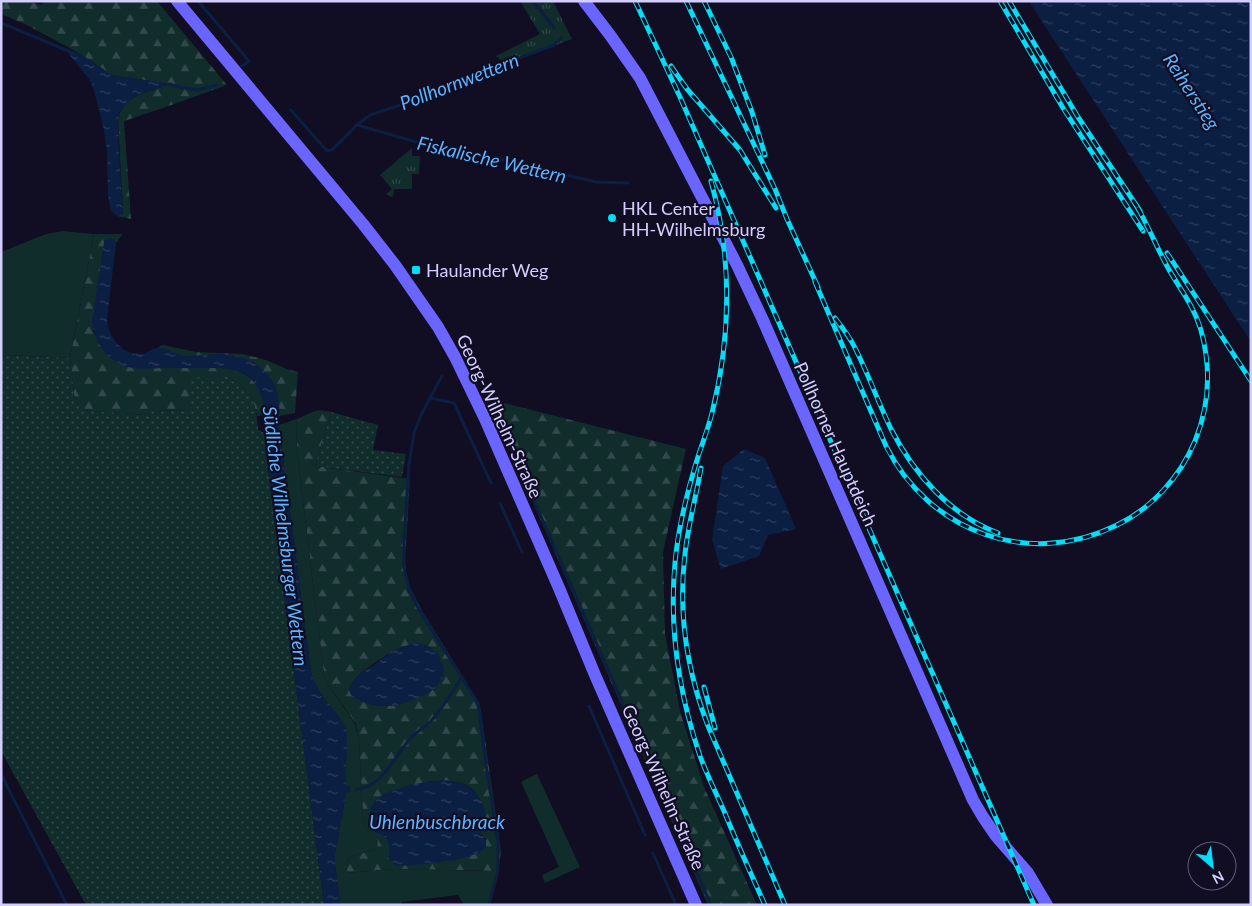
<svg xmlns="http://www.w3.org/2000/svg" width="1252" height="906" viewBox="0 0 1252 906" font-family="Lato,sans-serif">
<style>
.grass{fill:url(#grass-tufts)}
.forest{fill:url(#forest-firs);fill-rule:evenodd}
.park{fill:#102c2b}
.garden{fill:url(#garden-dots)}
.water{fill:url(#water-ripples)}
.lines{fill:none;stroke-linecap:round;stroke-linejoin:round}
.stream{stroke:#0b1f43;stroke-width:3}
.secondary{stroke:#6a65ff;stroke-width:12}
.rail-casing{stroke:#00dff9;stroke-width:5}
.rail{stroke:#110d22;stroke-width:3;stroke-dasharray:9;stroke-linecap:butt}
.poi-dot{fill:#00dff9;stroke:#110d22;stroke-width:2}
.labels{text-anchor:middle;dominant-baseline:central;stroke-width:4.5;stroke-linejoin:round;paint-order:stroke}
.poi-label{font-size:18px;fill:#d4ceff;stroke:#110d22;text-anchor:start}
.street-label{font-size:18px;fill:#d4ceff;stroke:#110d22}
.water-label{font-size:19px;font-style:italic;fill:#5cb3ff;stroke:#110d22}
</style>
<defs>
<pattern id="grass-tufts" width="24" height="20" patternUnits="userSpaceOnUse" patternTransform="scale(1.25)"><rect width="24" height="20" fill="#102c2b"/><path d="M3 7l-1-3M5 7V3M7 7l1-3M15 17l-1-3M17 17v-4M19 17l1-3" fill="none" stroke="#32494b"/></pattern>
<pattern id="forest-firs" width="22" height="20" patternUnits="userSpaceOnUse" patternTransform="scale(1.25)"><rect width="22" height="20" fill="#102c2b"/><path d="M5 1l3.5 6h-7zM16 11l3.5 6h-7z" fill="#32494b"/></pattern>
<pattern id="garden-dots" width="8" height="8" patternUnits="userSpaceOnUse" patternTransform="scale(1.25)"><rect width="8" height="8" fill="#102c2b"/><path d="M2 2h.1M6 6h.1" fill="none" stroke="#32494b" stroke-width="1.8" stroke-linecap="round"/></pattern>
<pattern id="water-ripples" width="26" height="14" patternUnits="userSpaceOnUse" patternTransform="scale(1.25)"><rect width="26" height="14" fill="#0b1f43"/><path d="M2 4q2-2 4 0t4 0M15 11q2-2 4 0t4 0" fill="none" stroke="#2e3e5f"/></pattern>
</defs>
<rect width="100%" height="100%" fill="#110d22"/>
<g class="grass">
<polygon points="520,1 553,1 572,39 505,64 496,56 540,34"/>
<polygon points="412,148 412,156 420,156 419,174 412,174 412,189 394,189 393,197 389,196 386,194 392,189 380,175"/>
</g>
<g class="forest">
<path d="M1 1H27L41 5 46 1H157L227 85 166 107 124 121 131 219 117 216 123 213 118 118C126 92 150 93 170 84L112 75 77 52 25 24 1 14Z"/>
<path d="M94 234H123L116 243 113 239 93 331 99 343 137 368H222C250 370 264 387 265 415L257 416 251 392H246L239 383 232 379H190V410L150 411 147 415 81 410 74 395 70 358Z"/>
<polygon points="163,345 196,352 243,354 266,360 287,369 298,372 295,413 279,416 279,402 255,363 231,356 217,354 192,356 182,356 159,348 155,349"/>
<polygon points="488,399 686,449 663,552 665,634 680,711 704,787 757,905 708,905"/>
<path d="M319 410 331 412 315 466 410 479 405 562 406 572 410 587 422 611 443 644 480 705 501 851 498 871 394 869 346 873 349 857 377 849 368 833 363 819 359 740 356 724 327 683 324 675 297 451 296 426 299 418 310 413ZM388 654 434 689C416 699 386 712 365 702 359 700 354 694 349 690 354 674 374 664 388 654ZM431 781C452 781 470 779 480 800 482 804 484 808 485 812 485 819 481 825 480 832L486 839 480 852 459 859 439 861 389 858C389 850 391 842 385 837L395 790Z"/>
</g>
<g class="park">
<polygon points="63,231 94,234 70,358 1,355 1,252 46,234"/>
<path d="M299 418 296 426 297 451 324 675 327 683 355 724 359 740 363 819 368 833 378 840 377 849 349 857 346 873 394 869 498 871 489 905H464L458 895 402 902V905H340L335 864V854L346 793 350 791V786H346C343 768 350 744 345 728 342 720 337 715 332 708 323 697 314 686 311 672L281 443 279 434V425Z"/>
<polygon points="537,774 580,867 545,883 542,875 559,867 521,782"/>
</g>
<g class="garden">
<polygon points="1,355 70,358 74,395 82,410 146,415 150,411 190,410 190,378 232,379 239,383 246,392 251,392 256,412 258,429 265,434 266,454 324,905 86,905 1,751"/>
<polygon points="331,412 378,425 373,450 406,454 402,477 315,466"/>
</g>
<g class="water">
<polygon points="1029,1 1251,1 1251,342 1030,3"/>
<polygon points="64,48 77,52 112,75 172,84 142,93 132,98 125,105 120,111 118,118 119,152 123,214 117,216 111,211 108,196 107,152 104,130 93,87 89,79"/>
<path d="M111 238 116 243 107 319C108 337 122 355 141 354 147 353 153 348 159 348 168 348 176 355 185 356 195 357 205 355 215 354 237 353 259 361 272 380 284 399 277 423 281 443L311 672C314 686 323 697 332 708 337 715 342 720 345 727 351 743 343 768 346 785L350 786V791L346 793 335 854V864L340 905H324L266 454C264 417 272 371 222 368 203 368 185 368 167 368 155 368 140 370 128 367 107 362 94 341 92 321L104 242 105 240Z"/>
<polygon points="744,449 765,458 796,529 768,535 759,556 721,569 712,540 723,466"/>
<path d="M415 643C425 644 432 646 438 655 453 677 437 690 417 698 411 701 405 703 399 705 383 708 363 705 351 695L349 690 350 686 359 675 398 648Z"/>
<path d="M442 780C459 781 473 785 481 801 483 806 486 812 485 817 485 822 481 826 480 832L486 839V847C476 861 420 864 402 866L396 865 388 858C389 853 390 847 388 842 386 833 376 838 372 827 356 790 418 783 442 780Z"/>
</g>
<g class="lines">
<g class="stream">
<polyline points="198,1 249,61 242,66"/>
<polyline points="533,1 554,28"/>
<polyline points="1,23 66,50"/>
<polyline points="169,84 179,87 197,90 217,85"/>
<polyline points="291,110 327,151 332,150 357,125 370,115 416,100 474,75 554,45 561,38"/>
<polyline points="357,125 427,145 512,162 596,182 628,183"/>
<polyline points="442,376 421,415 414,433 409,464 404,541 404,567 409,590 422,615 478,703 486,765 498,843 498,871 489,905"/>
<polyline points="430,398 454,403 491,483"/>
<polyline points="507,439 711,905"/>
<polyline points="500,503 522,552"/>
<polyline points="589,706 645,835"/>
<polyline points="1,774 67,905"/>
<path d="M356 789C382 789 395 755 410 739 416 732 424 728 431 721 443 708 452 692 462 677"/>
<polyline points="653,853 676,905"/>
</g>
<g class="secondary">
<polyline points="177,1 363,224 395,265 438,327 455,357 486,421 559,588 595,675 696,905"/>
<polyline points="584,1 610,35 640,78 737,265 762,318 973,800 983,817 996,836 1028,873 1047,905"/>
</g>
<defs>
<g id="rail">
<polyline points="635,1 680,97 1034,905"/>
<polyline points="686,1 775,189 787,219 818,287"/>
<polyline points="704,1 731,57 752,112 765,155"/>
<polyline points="1000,1 1063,108 1143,231"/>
<polyline points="1009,1 1078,117 1140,211"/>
<polyline points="671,66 687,89 740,150 776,208"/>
<path d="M711 181C732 257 731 337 712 413 708 429 702 444 697 460 687 493 678 527 675 563 669 628 679 694 700 756 707 775 716 793 724 811 737 843 751 874 765 905"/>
<polyline points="1167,253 1251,381"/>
<path d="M815 282 886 446C929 532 1029 569 1117 525 1152 508 1180 477 1195 441 1206 414 1210 384 1206 355 1204 339 1200 323 1192 308 1185 294 1175 281 1167 266 1156 246 1148 225 1136 205"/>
<path d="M835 318C842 327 849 336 854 346 868 373 878 402 891 429 914 474 950 515 998 533"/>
<path d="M701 468C696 497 688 525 685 554 678 612 687 671 708 726L785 905"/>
<polyline points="704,687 715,728"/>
</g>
</defs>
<use href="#rail" class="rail-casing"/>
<use href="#rail" class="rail"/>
</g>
<g class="poi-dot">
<circle cx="612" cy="218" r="5"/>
<rect x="411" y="265" width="10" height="10" rx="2.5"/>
</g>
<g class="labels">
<g class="poi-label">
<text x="622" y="208">HKL Center<tspan x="622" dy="21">HH-Wilhelmsburg</tspan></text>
<text x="426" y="270">Haulander Weg</text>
</g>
<g class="street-label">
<text transform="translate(500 416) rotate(65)">Georg-Wilhelm-Straße</text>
<text transform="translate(836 444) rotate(66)">Pollhorner Hauptdeich</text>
<text transform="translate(664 787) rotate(66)">Georg-Wilhelm-Straße</text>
</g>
<g class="water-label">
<text transform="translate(459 81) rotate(-21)">Pollhornwettern</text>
<text transform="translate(1192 91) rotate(57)">Reiherstieg</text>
<text transform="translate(492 159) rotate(13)">Fiskalische Wettern</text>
<text transform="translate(286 536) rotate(83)">Südliche Wilhelmsburger Wettern</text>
<text x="437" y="821">Uhlenbuschbrack</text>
</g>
</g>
<rect width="1252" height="906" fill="none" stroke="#d4ceff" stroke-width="5"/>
<g transform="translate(1212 866) rotate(152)"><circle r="24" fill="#110d22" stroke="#5f5a7a"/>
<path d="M0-4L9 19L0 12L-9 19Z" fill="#00dff9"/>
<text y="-8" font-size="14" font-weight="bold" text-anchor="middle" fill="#d4ceff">N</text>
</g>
</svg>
